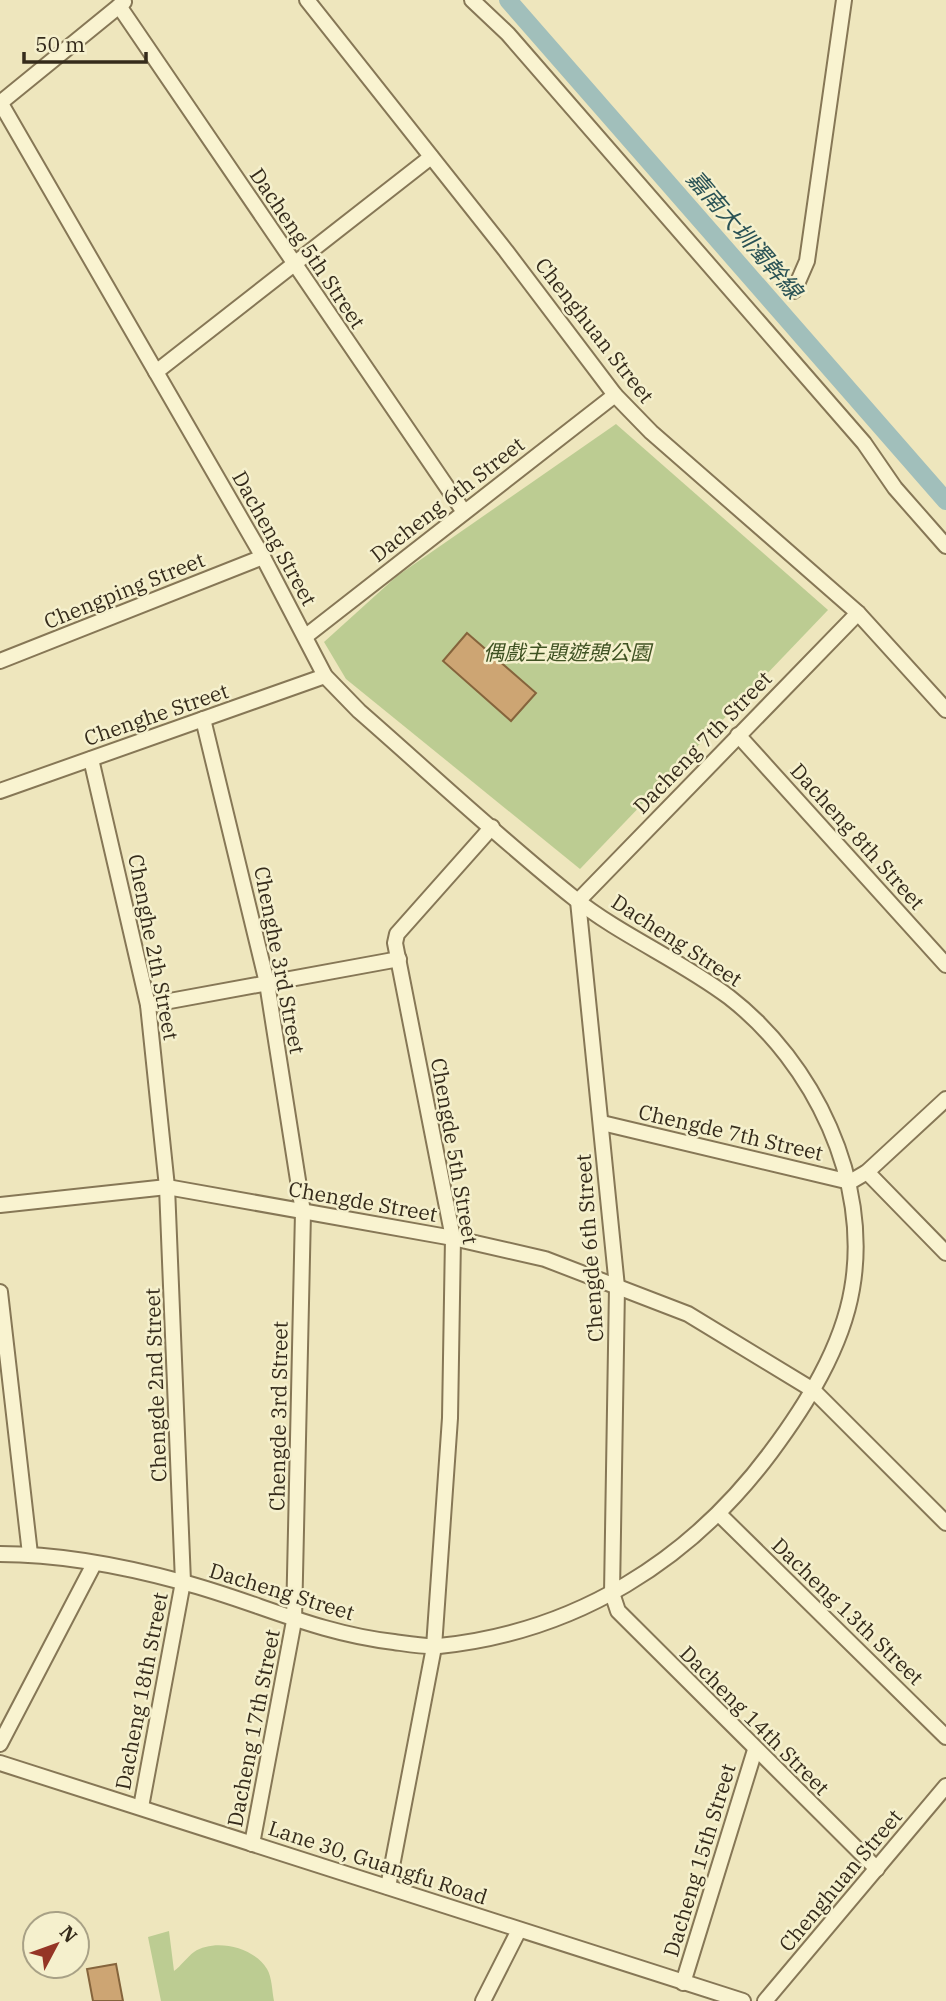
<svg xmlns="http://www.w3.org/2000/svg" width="946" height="2001" viewBox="0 0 946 2001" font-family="'IBM Plex Serif','Noto Sans TC',serif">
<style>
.green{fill:#bccc92}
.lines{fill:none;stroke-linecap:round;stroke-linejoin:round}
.canal{stroke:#a1bfbb;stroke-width:18}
.building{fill:#cda573;stroke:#85643c;stroke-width:2}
.street-casing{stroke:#867756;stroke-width:18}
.street{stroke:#f9f3d0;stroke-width:14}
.labels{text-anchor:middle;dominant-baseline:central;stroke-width:5;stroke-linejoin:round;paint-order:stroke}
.street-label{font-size:21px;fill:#352b1b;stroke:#f5f0cd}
.park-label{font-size:21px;font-style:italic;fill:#3f5222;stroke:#f5f0cd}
.water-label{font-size:23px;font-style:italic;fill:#2a5255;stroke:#f5f0cd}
</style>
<rect width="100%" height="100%" fill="#eee6bd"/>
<g class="green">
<polygon points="616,424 828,610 580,869 346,679 324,642 397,576"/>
<path d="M169 1931 174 1971C181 1966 187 1957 194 1952 215 1938 254 1947 267 1969 272 1977 272 1991 274 2001H161L148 1937Z"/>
</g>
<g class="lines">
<polyline class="canal" points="508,0 946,501"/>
</g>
<g class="building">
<polygon points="467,633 536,693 511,721 443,661"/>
<polygon points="116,1964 123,2001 93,2001 87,1969"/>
</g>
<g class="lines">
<defs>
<g id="street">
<polyline points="307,0 506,251 615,395 651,432 858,613 946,710"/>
<polyline points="472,0 508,34 864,443 895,488 946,546"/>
<polyline points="119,6 464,512"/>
<path d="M0 102 263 557 325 676 359 711C430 773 500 839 574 898 620 935 680 960 729 997 814 1063 871 1181 852 1289 842 1348 806 1405 771 1452 690 1561 576 1632 439 1646 424 1647 408 1644 394 1642 315 1633 255 1601 182 1582 123 1566 60 1554 0 1554"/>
<polyline points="0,103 124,2"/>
<polyline points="794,291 807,261 844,0"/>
<polyline points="156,372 431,157"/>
<polyline points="858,613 578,901 617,1287 612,1593 618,1611 877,1869"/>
<polyline points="306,636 615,395"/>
<polyline points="0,661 263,557"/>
<polyline points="203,719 267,983 303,1212 294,1621 252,1844"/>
<polyline points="738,735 946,965"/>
<polyline points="91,759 148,1005 167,1187 183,1582 141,1807"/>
<polyline points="0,791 325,676"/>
<polyline points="148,1005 399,959"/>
<polyline points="602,1123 850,1182 867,1172 946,1099"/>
<polyline points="867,1172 946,1253"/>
<polyline points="0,1205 167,1187 453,1238 545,1259 688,1314 813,1390 946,1523"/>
<polyline points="0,1292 30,1554"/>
<polyline points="720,1515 946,1737"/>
<polyline points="0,1744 94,1564"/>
<polyline points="0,1763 743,2001"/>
<polyline points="388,1887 434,1647 450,1418 453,1238 395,943 397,934 492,827"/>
<polyline points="683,1983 755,1750"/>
<polyline points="483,2001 519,1930"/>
<polyline points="765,2001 946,1786"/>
</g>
</defs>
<use href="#street" class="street-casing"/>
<use href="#street" class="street"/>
</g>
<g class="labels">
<g class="street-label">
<text transform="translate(308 248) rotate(56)">Dacheng 5th Street</text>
<text transform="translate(595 330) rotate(52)">Chenghuan Street</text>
<text transform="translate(447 499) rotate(-38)">Dacheng 6th Street</text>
<text transform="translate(275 538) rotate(61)">Dacheng Street</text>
<text transform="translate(124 590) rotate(-22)">Chengping Street</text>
<text transform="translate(156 714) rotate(-19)">Chenghe Street</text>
<text transform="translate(702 742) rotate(-46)">Dacheng 7th Street</text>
<text transform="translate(858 836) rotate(48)">Dacheng 8th Street</text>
<text transform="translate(677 940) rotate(33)">Dacheng Street</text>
<text transform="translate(154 947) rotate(79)">Chenghe 2th Street</text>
<text transform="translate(280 960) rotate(79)">Chenghe 3rd Street</text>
<text transform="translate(731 1132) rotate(13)">Chengde 7th Street</text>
<text transform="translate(455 1151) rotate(80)">Chengde 5th Street</text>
<text transform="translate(363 1201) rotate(10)">Chengde Street</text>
<text transform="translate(589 1248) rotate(-94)">Chengde 6th Street</text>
<text transform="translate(155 1385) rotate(-92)">Chengde 2nd Street</text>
<text transform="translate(278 1416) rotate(-89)">Chengde 3rd Street</text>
<text transform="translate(282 1591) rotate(17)">Dacheng Street</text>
<text transform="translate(848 1611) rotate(44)">Dacheng 13th Street</text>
<text transform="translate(141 1691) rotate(-79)">Dacheng 18th Street</text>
<text transform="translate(755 1720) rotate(45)">Dacheng 14th Street</text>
<text transform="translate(253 1728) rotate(-79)">Dacheng 17th Street</text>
<text transform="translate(699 1860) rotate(-73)">Dacheng 15th Street</text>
<text transform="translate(378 1862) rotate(18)">Lane 30, Guangfu Road</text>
<text transform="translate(840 1880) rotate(-50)">Chenghuan Street</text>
</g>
<g class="park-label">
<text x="567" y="652">偶戲主題遊憩公園</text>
</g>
<g class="water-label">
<text transform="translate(745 234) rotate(49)">嘉南大圳濁幹線</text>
</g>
</g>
<g transform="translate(56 1945) rotate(49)"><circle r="33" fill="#f5f0cd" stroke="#a8a186" stroke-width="2"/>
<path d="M0-5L12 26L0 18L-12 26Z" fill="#953526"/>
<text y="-10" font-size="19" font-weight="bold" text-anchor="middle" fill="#352b1b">N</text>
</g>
<path d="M24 52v10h122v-10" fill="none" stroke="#352b1b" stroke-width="3.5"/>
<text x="35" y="52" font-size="21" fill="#352b1b" stroke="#f5f0cd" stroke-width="5" paint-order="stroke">50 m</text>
</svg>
